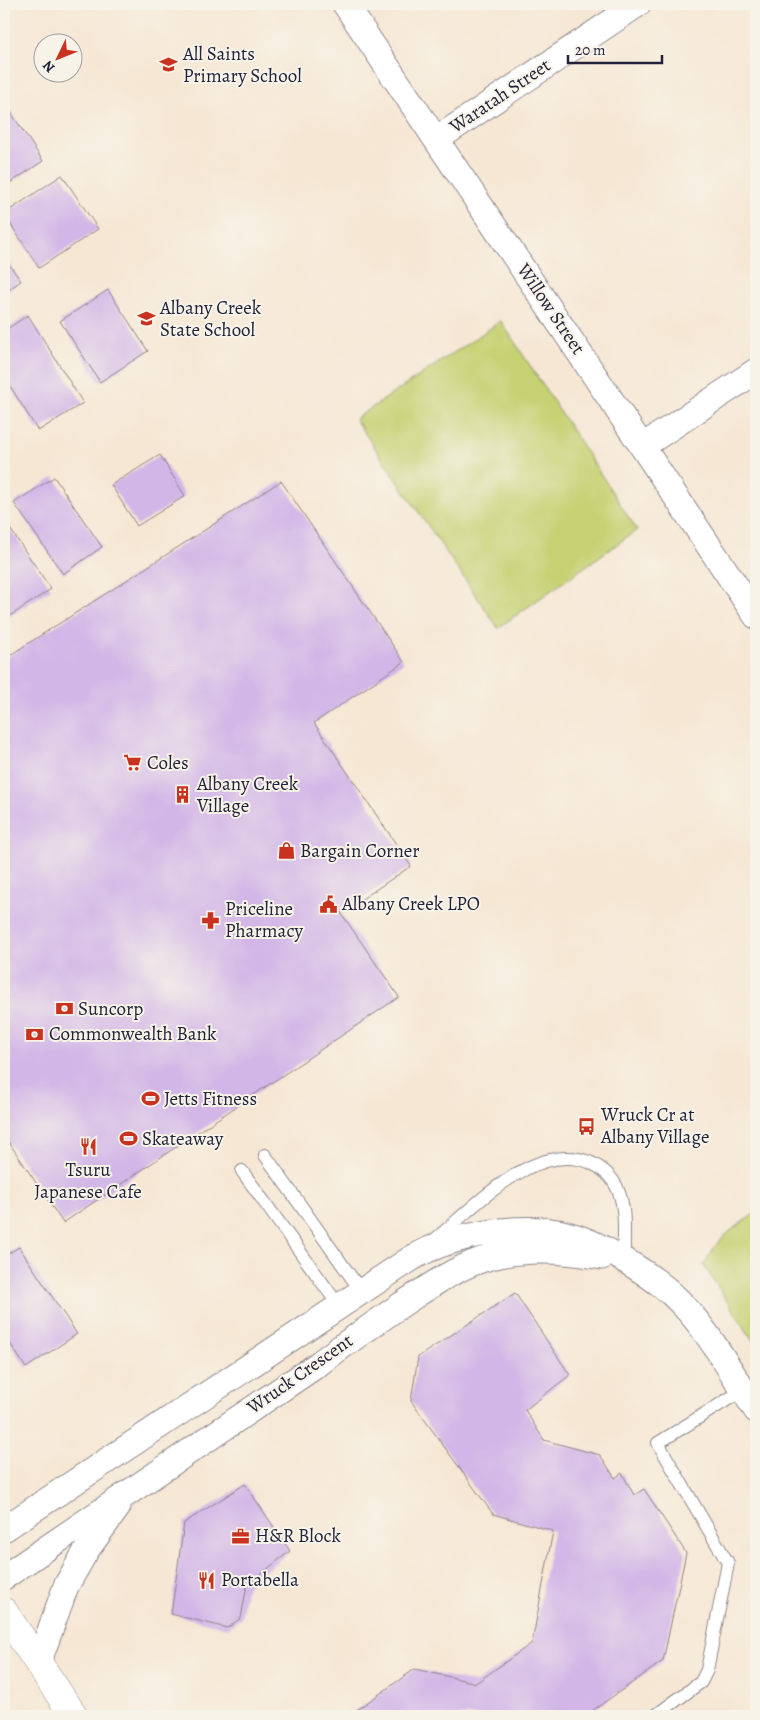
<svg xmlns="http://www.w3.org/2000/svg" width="760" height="1720" viewBox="0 0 760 1720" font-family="Alegreya,serif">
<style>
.green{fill:#c5d172;stroke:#747a56}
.building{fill:#d2b6e7}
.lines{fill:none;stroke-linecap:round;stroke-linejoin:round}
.service-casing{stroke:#8c8488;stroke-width:14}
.minor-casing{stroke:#8c8488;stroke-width:27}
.primary-casing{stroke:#8c8488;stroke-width:29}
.service{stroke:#fff;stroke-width:12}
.minor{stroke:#fff;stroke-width:25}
.primary{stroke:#fff;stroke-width:28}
.labels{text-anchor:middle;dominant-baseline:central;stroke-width:4;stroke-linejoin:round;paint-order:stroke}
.poi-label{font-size:19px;fill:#22223b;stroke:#f7f3e8;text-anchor:start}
.street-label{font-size:19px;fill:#22223b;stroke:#f7f3e8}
</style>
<rect width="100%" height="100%" fill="#f7f3e8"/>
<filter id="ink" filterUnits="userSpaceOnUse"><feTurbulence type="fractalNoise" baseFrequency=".02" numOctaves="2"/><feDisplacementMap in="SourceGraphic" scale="10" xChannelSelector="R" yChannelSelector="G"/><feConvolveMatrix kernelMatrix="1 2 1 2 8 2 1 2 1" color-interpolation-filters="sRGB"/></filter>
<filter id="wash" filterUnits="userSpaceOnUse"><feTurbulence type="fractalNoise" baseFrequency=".0096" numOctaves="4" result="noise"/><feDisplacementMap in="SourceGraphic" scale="20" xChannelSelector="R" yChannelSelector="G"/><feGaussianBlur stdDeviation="1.12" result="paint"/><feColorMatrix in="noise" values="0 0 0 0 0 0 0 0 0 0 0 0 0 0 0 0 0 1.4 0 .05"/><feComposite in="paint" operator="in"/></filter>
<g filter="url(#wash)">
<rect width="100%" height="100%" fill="#f6e7d4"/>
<g class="green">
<polygon points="501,321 637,530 498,628 355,419"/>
<path d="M756 1213V1345L704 1266C715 1240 733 1228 756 1213Z"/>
</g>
<g id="blocks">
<g class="building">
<polygon points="4,102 43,161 4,187"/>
<polygon points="62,175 98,229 39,268 4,214"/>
<polygon points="4,257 21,281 4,293"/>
<polygon points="108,290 148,351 100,382 60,321"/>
<polygon points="28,315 83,403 38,431 7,381 4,383 4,331"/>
<polygon points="160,455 185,496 137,526 111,485"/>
<polygon points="54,477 102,547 63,574 14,503"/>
<polygon points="281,481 404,662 314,723 411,866 341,913 399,997 63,1223 4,1135 4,659"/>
<polygon points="4,520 51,589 4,620"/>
<polygon points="19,1247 77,1334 26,1368 4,1334 4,1256"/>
<polygon points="515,1293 570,1375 525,1410 544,1440 600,1455 615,1478 622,1473 634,1495 644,1489 686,1553 663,1661 585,1716 348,1716 415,1669 476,1683 532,1643 553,1531 493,1514 411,1401 418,1357"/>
<polygon points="245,1484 290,1551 247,1585 241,1618 227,1628 171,1614 184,1523"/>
</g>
</g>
</g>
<g filter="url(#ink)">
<use href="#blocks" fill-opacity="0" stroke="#8c8488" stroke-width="1"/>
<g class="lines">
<defs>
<g id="service">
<polyline points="265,1155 361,1291"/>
<polyline points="242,1171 339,1306"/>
<path d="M433 1241C473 1209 532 1141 589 1162 601 1167 613 1177 618 1190 627 1211 623 1239 624 1262"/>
<polyline points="655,1716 701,1682 707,1670 728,1563 658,1443 743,1390"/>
</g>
<g id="minor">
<polyline points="345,4 756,616"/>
<polyline points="437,139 638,4"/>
<polyline points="643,446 756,371"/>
<path d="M4 1529 412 1258C453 1234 524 1222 570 1235 601 1243 654 1276 677 1299 709 1330 731 1373 756 1410"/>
<path d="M4 1577 317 1365C344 1344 373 1325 401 1305 427 1288 452 1270 481 1260 520 1247 563 1250 602 1257"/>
<polyline points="38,1664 66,1586 86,1551 118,1507"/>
</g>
<polyline id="primary" points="4,1612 74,1716"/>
</defs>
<use href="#service" class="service-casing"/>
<use href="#minor" class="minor-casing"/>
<use href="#primary" class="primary-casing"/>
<use href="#service" class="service"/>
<use href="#minor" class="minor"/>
<use href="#primary" class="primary"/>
</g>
</g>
<defs>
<symbol id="school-bare" viewBox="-9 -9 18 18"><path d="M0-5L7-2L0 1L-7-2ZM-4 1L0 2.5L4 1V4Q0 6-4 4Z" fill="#c8321e" stroke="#f7f3e8" stroke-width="2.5" paint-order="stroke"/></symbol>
<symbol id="supermarket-bare" viewBox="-9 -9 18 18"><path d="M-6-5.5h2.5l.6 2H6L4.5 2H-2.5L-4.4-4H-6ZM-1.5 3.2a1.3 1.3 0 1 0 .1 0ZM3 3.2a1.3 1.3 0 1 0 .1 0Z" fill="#c8321e" stroke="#f7f3e8" stroke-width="2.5" paint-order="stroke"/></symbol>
<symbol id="building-bare" viewBox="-9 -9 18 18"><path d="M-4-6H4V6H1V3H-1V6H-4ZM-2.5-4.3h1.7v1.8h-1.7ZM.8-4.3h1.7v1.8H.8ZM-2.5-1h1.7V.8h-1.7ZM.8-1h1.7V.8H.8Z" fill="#c8321e" stroke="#f7f3e8" stroke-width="2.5" paint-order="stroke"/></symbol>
<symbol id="shop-bare" viewBox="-9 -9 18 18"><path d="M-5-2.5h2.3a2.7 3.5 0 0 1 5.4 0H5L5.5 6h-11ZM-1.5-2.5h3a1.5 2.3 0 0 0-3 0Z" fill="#c8321e" stroke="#f7f3e8" stroke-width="2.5" paint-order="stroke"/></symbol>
<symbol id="civic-bare" viewBox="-9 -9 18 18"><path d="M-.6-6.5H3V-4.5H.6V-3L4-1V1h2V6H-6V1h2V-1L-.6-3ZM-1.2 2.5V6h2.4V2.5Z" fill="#c8321e" stroke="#f7f3e8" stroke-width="2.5" paint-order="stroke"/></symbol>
<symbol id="pharmacy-bare" viewBox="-9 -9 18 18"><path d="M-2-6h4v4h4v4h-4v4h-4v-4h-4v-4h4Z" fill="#c8321e" stroke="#f7f3e8" stroke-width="2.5" paint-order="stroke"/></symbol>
<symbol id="bank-bare" viewBox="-9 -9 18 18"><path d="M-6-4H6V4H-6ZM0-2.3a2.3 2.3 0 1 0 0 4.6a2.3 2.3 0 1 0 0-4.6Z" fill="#c8321e" stroke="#f7f3e8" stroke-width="2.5" paint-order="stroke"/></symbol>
<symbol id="stadium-bare" viewBox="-9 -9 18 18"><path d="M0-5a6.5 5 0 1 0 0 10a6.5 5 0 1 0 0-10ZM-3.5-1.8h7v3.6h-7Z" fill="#c8321e" stroke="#f7f3e8" stroke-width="2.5" paint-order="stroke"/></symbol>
<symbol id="bus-bare" viewBox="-9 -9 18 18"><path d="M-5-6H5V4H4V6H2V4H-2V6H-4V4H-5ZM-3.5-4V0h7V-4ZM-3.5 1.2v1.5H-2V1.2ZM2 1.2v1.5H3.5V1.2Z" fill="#c8321e" stroke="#f7f3e8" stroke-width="2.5" paint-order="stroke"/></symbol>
<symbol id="restaurant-bare" viewBox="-9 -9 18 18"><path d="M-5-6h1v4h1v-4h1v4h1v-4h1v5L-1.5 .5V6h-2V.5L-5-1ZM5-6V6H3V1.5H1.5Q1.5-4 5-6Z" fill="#c8321e" stroke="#f7f3e8" stroke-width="2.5" paint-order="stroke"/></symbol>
<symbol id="office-bare" viewBox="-9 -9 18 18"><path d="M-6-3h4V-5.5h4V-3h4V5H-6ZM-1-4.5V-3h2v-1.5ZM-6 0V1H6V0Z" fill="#c8321e" stroke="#f7f3e8" stroke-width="2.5" paint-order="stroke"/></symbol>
</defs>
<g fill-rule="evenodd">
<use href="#school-bare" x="156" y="52" width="25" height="25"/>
<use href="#school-bare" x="134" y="306" width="25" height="25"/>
<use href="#supermarket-bare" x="120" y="750" width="25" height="25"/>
<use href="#building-bare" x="170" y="782" width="25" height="25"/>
<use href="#shop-bare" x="274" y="838" width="25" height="25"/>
<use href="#civic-bare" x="316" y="892" width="25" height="25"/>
<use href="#pharmacy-bare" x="198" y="908" width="25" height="25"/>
<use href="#bank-bare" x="52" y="996" width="25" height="25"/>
<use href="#bank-bare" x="22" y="1022" width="25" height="25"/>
<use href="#stadium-bare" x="138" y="1086" width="25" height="25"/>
<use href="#bus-bare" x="574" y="1114" width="25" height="25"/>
<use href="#stadium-bare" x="116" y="1126" width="25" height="25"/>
<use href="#restaurant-bare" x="76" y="1134" width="25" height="25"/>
<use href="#office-bare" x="228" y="1524" width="25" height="25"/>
<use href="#restaurant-bare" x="194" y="1568" width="25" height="25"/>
</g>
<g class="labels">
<g class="poi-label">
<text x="183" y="54">All Saints<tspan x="183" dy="22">Primary School</tspan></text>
<text x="160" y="308">Albany Creek<tspan x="160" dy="22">State School</tspan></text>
<text x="147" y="763">Coles</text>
<text x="197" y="784">Albany Creek<tspan x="197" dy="22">Village</tspan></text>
<text x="300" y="851">Bargain Corner</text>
<text x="342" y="904">Albany Creek LPO</text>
<text x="225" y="909">Priceline<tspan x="225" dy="22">Pharmacy</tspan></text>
<text x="78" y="1009">Suncorp</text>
<text x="49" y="1034">Commonwealth Bank</text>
<text x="164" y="1099">Jetts Fitness</text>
<text x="601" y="1115">Wruck Cr at<tspan x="601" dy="22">Albany Village</tspan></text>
<text x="142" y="1139">Skateaway</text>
<text x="88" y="1170" text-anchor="middle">Tsuru<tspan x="88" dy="22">Japanese Cafe</tspan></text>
<text x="255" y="1536">H&amp;R Block</text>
<text x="221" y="1580">Portabella</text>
</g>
<g class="street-label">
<text transform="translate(500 96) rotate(-34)">Waratah Street</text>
<text transform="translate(551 309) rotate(56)">Willow Street</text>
<text transform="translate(300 1374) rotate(-35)">Wruck Crescent</text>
</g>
</g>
<rect width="760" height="1720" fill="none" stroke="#f7f3e8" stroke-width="20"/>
<g transform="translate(58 58) rotate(227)"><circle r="24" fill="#f7f3e8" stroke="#a29fa3"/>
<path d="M0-4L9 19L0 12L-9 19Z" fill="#c8321e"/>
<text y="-8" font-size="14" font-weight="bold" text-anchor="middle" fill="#22223b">N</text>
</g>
<path d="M568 55v8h94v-8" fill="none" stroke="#22223b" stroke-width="2.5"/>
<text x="575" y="55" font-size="15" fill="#22223b" stroke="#f7f3e8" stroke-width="4" paint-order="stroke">20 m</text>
</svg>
